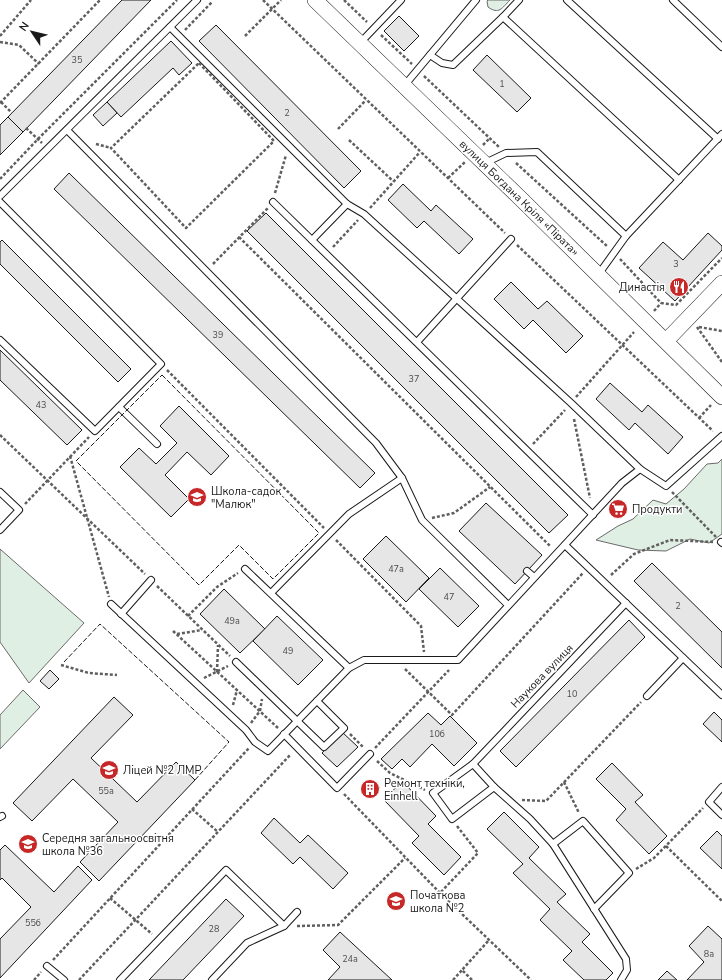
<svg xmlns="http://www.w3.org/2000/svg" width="722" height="980" viewBox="0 0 722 980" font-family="'Nunito Sans',sans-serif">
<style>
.green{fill:#e0efe3;stroke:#6a6a6a}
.building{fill:#e6e6e6;stroke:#1a1a1a}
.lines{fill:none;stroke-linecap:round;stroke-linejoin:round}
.service-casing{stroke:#1a1a1a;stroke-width:8}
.tertiary-casing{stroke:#1a1a1a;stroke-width:16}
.path{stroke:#5f5f5f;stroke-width:2.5;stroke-dasharray:3 2;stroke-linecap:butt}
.service{stroke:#fff;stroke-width:6}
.tertiary{stroke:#fff;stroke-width:15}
.fence{stroke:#1a1a1a;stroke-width:1;stroke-dasharray:5 2;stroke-linecap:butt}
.labels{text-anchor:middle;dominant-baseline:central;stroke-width:3;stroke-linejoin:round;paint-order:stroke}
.number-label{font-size:9px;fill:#4d4d4d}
.street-label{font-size:11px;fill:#1a1a1a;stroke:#fff}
.poi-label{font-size:11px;fill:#1a1a1a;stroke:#fff;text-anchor:start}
</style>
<rect width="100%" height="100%" fill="#fff"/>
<g class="green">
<path d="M488 0H510C502 8 499 15 488 7L487 1Z"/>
<polygon points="722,459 722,534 709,543 690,539 666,551 638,550 596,540 618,526 633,519 653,500 666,504 684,489 707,464 718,463"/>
<polygon points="0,549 84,623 29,683 0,642"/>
<polygon points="23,690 40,707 0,749 0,715"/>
</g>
<g class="building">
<polygon points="122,0 151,0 23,132 8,117"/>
<polygon points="399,16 419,36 404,51 384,31"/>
<polygon points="216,25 361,171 344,188 199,41"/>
<polygon points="171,41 192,63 179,75 173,68 121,117 107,102"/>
<polygon points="487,55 531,98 517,112 473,70"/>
<polygon points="107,102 117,113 103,126 93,115"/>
<polygon points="8,117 23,132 0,155 0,125"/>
<polygon points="69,173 375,473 360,488 54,189"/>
<polygon points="403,184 431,211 436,205 473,239 459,254 424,221 417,228 388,200"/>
<polygon points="266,213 568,515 549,533 247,231"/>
<polygon points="708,233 722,246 722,250 675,301 639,268 663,242 683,260"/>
<polygon points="2,240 131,369 118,382 0,264 0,242"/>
<polygon points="511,282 538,309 547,301 583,336 566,353 533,320 524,329 494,299"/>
<polygon points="0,350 82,430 67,445 0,380"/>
<polygon points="610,383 642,412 648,405 683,437 668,454 635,423 629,430 596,399"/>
<polygon points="179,406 229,456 211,475 187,452 165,475 189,499 171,517 120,467 139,448 156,464 177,443 160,426"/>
<polygon points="486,503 542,555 515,584 459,531"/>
<polygon points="386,536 429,578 406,602 363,559"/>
<polygon points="652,563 722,632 722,668 634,581"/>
<polygon points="440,568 479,606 458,627 419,589"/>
<polygon points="224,589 265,629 240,653 200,614"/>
<polygon points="277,616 323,660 298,685 253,641"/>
<polygon points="629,620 645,637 516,767 500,751"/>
<polygon points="50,670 59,679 49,689 40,681"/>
<polygon points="114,697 133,715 91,758 137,802 176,762 195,780 99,881 80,862 118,822 73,779 32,821 13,803"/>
<polygon points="714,712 722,720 722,742 703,724"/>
<polygon points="428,713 441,725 450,716 477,743 454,766 432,744 410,767 402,759 392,769 381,759"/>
<polygon points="342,732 358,747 337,767 322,753"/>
<polygon points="612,763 643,795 635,802 667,836 649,854 616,820 626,809 596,779"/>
<polygon points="371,780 380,788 369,798 361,790"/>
<polygon points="402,781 436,816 428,824 461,857 444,875 412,843 419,836 384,800"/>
<polygon points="504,812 539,847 529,858 566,894 557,902 590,934 582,942 613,973 606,980 584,980 563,960 572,951 540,920 550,909 513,873 523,864 487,829"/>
<polygon points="274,818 300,843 308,835 348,873 333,889 300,857 293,864 261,833"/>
<polygon points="717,831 722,836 722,869 700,848"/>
<polygon points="5,845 54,892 78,866 92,880 0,978 0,939 31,907 2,878 0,880 0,850"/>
<polygon points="226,899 244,916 183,980 149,980"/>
<polygon points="708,926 722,939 722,980 687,980 704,962 689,946"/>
<polygon points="340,932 392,980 328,980 340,967 323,950"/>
<polygon points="667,971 677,980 658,980"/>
</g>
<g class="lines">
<defs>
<g id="service">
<polyline points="567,0 718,139"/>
<polyline points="673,0 722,47"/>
<polyline points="503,17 679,180"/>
<polyline points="170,27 347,204 364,214 571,403 640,469"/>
<polyline points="360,43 401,0"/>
<polyline points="430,55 442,63 453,65 503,17 519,0"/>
<polyline points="404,86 476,0"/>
<polyline points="67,130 376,443 402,478 422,520 508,605"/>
<polyline points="485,163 506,153 537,152 626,236"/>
<polyline points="0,196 197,0"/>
<polyline points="0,202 161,364 95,431 0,340"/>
<polyline points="273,202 593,515"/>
<polyline points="312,240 347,204"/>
<polyline points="598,275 626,236 722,134"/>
<polyline points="417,342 511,239"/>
<polyline points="119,407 157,444"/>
<polyline points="0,492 19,510 0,530"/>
<polyline points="721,542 722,543"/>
<polyline points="565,545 722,695"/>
<polyline points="245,569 349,668"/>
<polyline points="527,571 534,577"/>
<polyline points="271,593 349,514 402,478"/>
<polyline points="111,604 246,730 255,742 268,751 349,668 364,660 458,660 622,483 640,469 666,486 722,436"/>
<polyline points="121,614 151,580"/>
<polyline points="236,662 324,747 344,728 317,701"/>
<polyline points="647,696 683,658"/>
<polyline points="284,734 337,788 370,754"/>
<polyline points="473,764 494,787 530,819 553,844 626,959 627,970 621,980"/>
<polyline points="494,787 452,819 433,793 473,764 626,603"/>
<polyline points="722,787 709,802 722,815"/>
<polyline points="0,817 2,816"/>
<polyline points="553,844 583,821 629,873 594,909"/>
<polyline points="47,966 64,980"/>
<polyline points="120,980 226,870 284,926"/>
<polyline points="212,980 247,943 284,926 297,912"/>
</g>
<g id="tertiary">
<polyline points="315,0 518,196 722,397"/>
<polyline points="666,341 722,283"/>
</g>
</defs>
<use href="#service" class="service-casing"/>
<use href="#tertiary" class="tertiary-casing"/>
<g class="path">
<polyline points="263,0 505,233"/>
<polyline points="344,0 367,22"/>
<polyline points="185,30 212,2"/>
<polyline points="381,35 412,64"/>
<polyline points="0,36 31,0"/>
<polyline points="245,36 281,0"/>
<polyline points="0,42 19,45 39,64"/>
<polygon points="199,63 274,141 186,228 111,148"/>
<polyline points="424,76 499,147"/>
<polyline points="1,102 12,113"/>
<polyline points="0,103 100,0"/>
<polyline points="26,128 42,143"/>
<polyline points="338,129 366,100"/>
<polyline points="349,140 393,181"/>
<polyline points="96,144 111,148"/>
<polyline points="483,145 490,138"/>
<polyline points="516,163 608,247"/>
<polyline points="448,178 465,162"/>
<polyline points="0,179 38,139 177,0"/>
<polyline points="275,193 286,155"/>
<polyline points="370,208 420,152"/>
<polyline points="239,237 551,547"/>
<polyline points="517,245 713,431"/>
<polyline points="333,247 358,220"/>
<polyline points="620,259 661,303 676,305 722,258"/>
<polyline points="213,264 268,208"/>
<polyline points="654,311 661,303"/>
<polyline points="697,327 722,362"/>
<polyline points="699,327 722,331"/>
<polyline points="167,370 324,528"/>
<polyline points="576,397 634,332"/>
<polyline points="699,418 711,405"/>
<polyline points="574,419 590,498"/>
<polyline points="0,435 145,574"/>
<polyline points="533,444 565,410"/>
<polyline points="70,456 109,597"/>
<polyline points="672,492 716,537"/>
<polyline points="25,504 89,437"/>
<polyline points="432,518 454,513 490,487"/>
<polyline points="336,540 421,626 424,652"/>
<polyline points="611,575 634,554 670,540 713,542"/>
<polyline points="157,586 230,656"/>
<polyline points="188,616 217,587 238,573"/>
<polyline points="173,631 278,728"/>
<polyline points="177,634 202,630"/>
<polyline points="61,665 89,673 117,675"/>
<polyline points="405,669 452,715 583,573"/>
<polyline points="217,672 218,645"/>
<polyline points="204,678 228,666"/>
<polyline points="233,705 237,690"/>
<polyline points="251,723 260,711 262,699"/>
<polyline points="350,734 363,747"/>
<polyline points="375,748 449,670"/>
<polyline points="377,761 390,773 425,790"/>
<polyline points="564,782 579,813"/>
<polyline points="344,794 440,893"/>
<polyline points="522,800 546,801 641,702"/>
<polyline points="192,809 218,832"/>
<polyline points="457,826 478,853 440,893 531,980"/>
<polyline points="666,846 722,901"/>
<polyline points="636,869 654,858 703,808"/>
<polyline points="110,898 152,934"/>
<polyline points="297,926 338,925 405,858"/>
<polyline points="53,960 249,748"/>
<polyline points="34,980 41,972"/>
<polyline points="79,980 291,754"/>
<polyline points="453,980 462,970"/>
<polyline points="472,980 462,970 489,940"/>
</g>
<use href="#service" class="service"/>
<use href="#tertiary" class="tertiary"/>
<g class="fence">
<polygon points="162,375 319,533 273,579 239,545 199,585 76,461"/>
<polyline points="64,662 100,624 229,742 195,780"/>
</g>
</g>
<defs>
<symbol id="restaurant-disc" viewBox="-11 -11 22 22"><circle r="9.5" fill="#c62828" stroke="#fff"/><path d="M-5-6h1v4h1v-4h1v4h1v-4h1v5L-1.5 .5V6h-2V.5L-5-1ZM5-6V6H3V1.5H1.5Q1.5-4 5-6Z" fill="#fff"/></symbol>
<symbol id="school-disc" viewBox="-11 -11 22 22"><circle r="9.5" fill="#c62828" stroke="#fff"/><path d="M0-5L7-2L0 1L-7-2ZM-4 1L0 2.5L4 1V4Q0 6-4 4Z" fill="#fff"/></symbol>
<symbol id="supermarket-disc" viewBox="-11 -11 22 22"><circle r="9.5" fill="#c62828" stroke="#fff"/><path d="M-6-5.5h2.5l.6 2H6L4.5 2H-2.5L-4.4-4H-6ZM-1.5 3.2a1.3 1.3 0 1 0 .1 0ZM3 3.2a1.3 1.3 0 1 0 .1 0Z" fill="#fff"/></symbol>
<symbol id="building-disc" viewBox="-11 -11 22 22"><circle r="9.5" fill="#c62828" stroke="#fff"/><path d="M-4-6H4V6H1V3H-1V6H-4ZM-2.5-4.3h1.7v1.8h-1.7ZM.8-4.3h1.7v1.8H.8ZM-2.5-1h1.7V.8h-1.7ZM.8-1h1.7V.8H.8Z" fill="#fff"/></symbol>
</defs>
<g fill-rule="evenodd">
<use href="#restaurant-disc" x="668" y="276" width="22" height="22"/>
<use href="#school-disc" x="186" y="486" width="22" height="22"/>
<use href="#supermarket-disc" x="607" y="498" width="22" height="22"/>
<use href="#school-disc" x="98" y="759" width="22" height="22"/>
<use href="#building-disc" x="359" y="778" width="22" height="22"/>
<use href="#school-disc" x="17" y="833" width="22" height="22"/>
<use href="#school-disc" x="385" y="890" width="22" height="22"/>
</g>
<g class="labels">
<g class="number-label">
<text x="77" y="60">35</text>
<text x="502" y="84">1</text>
<text x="287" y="113">2</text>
<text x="676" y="264">3</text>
<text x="218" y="335">39</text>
<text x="414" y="379">37</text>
<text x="41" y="405">43</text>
<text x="396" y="569">47а</text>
<text x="449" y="597">47</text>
<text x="678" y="606">2</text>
<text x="232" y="621">49а</text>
<text x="288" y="651">49</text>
<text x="572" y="694">10</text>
<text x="437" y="734">10б</text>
<text x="106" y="791">55а</text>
<text x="33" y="923">55б</text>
<text x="214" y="929">28</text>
<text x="709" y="954">8а</text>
<text x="350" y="959">24а</text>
</g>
<g class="street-label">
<text transform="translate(519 198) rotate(44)">вулиця Богдана Кріля «Пірата»</text>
<text transform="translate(542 676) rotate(-46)">Наукова вулиця</text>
</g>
<g class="poi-label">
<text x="665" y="287" text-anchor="end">Династія</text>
<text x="211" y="491">Школа-садок<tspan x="211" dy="13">"Малюк"</tspan></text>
<text x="632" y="509">Продукти</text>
<text x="123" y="770">Ліцей №2 ЛМР</text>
<text x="384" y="783">Ремонт техніки,<tspan x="384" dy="13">Einhell</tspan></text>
<text x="42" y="838">Середня загальноосвітня<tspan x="42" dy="13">школа №36</tspan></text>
<text x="410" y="895">Початкова<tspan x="410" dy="13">школа №2</tspan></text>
</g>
</g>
<g transform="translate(32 32) rotate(305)" stroke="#ffffff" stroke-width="3" paint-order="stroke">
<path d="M0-3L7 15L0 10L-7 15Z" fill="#1a1a1a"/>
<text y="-6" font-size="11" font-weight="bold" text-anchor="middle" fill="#1a1a1a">N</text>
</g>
</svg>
